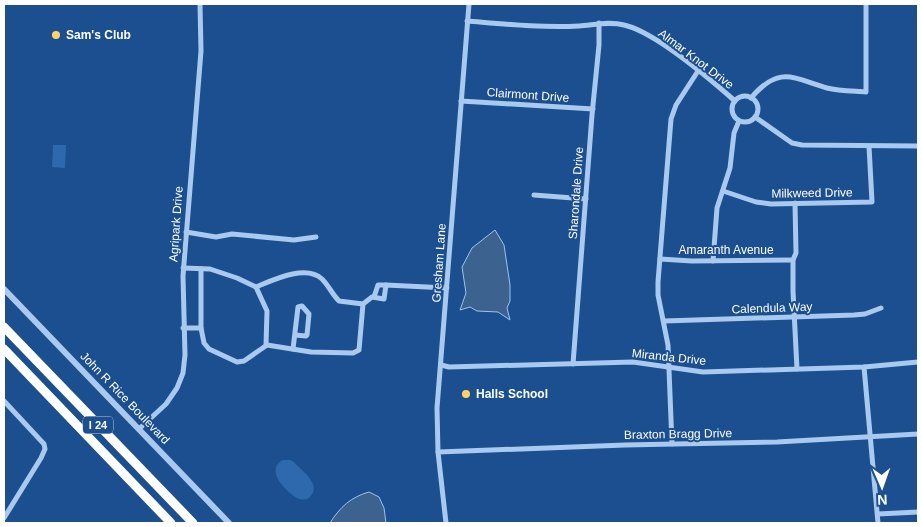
<svg xmlns="http://www.w3.org/2000/svg" width="922" height="527" viewBox="0 0 922 527" font-family="Helvetica,sans-serif">
<style>
.green{fill:#2e69ad}
.water{fill:#3c6290;stroke:#9cc4f0}
.lines{fill:none;stroke-linecap:round;stroke-linejoin:round}
.minor{stroke:#a9c9ee;stroke-width:5}
.tertiary{stroke:#a9c9ee;stroke-width:6}
.motorway{stroke:#fff;stroke-width:9}
.poi-dot{fill:#ffd166;stroke:#1b4f8f;stroke-width:2}
.labels{text-anchor:middle;dominant-baseline:central;stroke-width:4;stroke-linejoin:round;paint-order:stroke}
.shield{fill:#1b4f8f;stroke:#bbcadd;stroke-width:1}
.shield-label{font-size:11px;font-weight:bold;fill:#fff}
.poi-label{font-size:12px;font-weight:bold;fill:#fff;stroke:#1b4f8f;text-anchor:start}
.street-label{font-size:12px;fill:#fff;stroke:#1b4f8f}
</style>
<rect width="100%" height="100%" fill="#1b4f8f"/>
<g class="green">
<polygon points="53,145 66,145 65,168 52,167"/>
<path d="M283 460H290L294 462C303 472 323 485 309 498 305 500 301 500 297 498 286 492 264 469 283 460Z"/>
</g>
<g class="water">
<polygon points="495,230 504,245 510,285 510,301 507,308 510,320 498,312 477,311 470,307 460,310 466,293 462,267 472,248"/>
<path d="M369 492 379 497 384 508 386 523H330C340 507 351 497 369 492Z"/>
</g>
<g class="lines">
<g class="minor">
<path d="M467 21C504 24 542 28 579 26 594 25 609 21 624 25 655 32 710 79 735 101"/>
<circle cx="745" cy="109" r="13"/>
<path d="M751 98C779 65 793 78 827 88 839 91 854 91 866 92V4"/>
<polyline points="461,101 593,109"/>
<polyline points="755,117 792,143 802,145 918,146"/>
<polyline points="723,191 756,202 771,204 872,202 869,146"/>
<polyline points="534,195 586,199"/>
<polyline points="795,203 796,253 793,260 793,291 797,369"/>
<polyline points="186,232 216,237 232,234 294,240 316,237"/>
<polyline points="660,259 692,261 793,260"/>
<polyline points="713,261 717,208 730,168 734,133 739,121"/>
<path d="M183 268 210 269 237 278 256 287C273 280 306 264 322 279 329 286 332 294 339 301L363 304"/>
<polyline points="201,269 201,328"/>
<polyline points="256,287 267,311 266,345"/>
<polyline points="374,297 378,285 386,285"/>
<polyline points="664,321 854,315 865,314 881,308"/>
<polyline points="183,328 201,328 204,343 209,349 237,362 244,361 267,345 311,352 353,353 359,350 363,304 372,297 384,299 386,285 447,288"/>
<polyline points="293,349 298,307 302,306 309,314 307,335 306,336 295,335"/>
<polyline points="573,364 592,115 599,45 599,23"/>
<polyline points="441,365 449,367 633,362 703,372 864,367 918,362"/>
<polyline points="864,367 878,523"/>
<polyline points="4,401 44,444 45,449 41,458 4,518"/>
<polyline points="139,429 166,404 177,388 183,373 185,355 183,276 201,51 200,4"/>
<polyline points="672,444 668,345 658,295 658,282 671,119 676,105 698,71"/>
<polyline points="438,452 625,445 777,442 918,434"/>
<polyline points="878,514 918,512"/>
<polyline points="446,523 438,452 437,408 469,4"/>
</g>
<polyline class="tertiary" points="4,289 229,523"/>
<g class="motorway">
<polyline points="4,327 193,523"/>
<polyline points="4,349 171,523"/>
</g>
</g>
<g class="poi-dot">
<circle cx="56" cy="35" r="5"/>
<circle cx="466" cy="394" r="5"/>
</g>
<g class="labels">
<rect class="shield" x="83" y="416.5" width="30" height="17" rx="4"/>
<g class="shield-label">
<text x="98" y="425">I 24</text>
</g>
<g class="poi-label">
<text x="66" y="35">Sam's Club</text>
<text x="476" y="394">Halls School</text>
</g>
<g class="street-label">
<text transform="translate(696 59) rotate(37)">Almar Knot Drive</text>
<text transform="translate(528 95) rotate(4)">Clairmont Drive</text>
<text transform="translate(576 193) rotate(-86)">Sharondale Drive</text>
<text transform="translate(812 193) rotate(-1)">Milkweed Drive</text>
<text transform="translate(176 224) rotate(-86)">Agripark Drive</text>
<text x="726" y="250">Amaranth Avenue</text>
<text transform="translate(439 263) rotate(-86)">Gresham Lane</text>
<text transform="translate(772 308) rotate(-2)">Calendula Way</text>
<text transform="translate(669 357) rotate(6)">Miranda Drive</text>
<text transform="translate(125 398) rotate(46)">John R Rice Boulevard</text>
<text transform="translate(678 434) rotate(-1)">Braxton Bragg Drive</text>
</g>
</g>
<rect width="922" height="527" fill="none" stroke="#ffffff" stroke-width="10"/>
<g transform="translate(882 487) rotate(178)" stroke="#1b4f8f" stroke-width="4" paint-order="stroke">
<path d="M0-4L9 19L0 12L-9 19Z" fill="#ffffff"/>
<text y="-8" font-size="14" font-weight="bold" text-anchor="middle" fill="#ffffff">N</text>
</g>
</svg>
